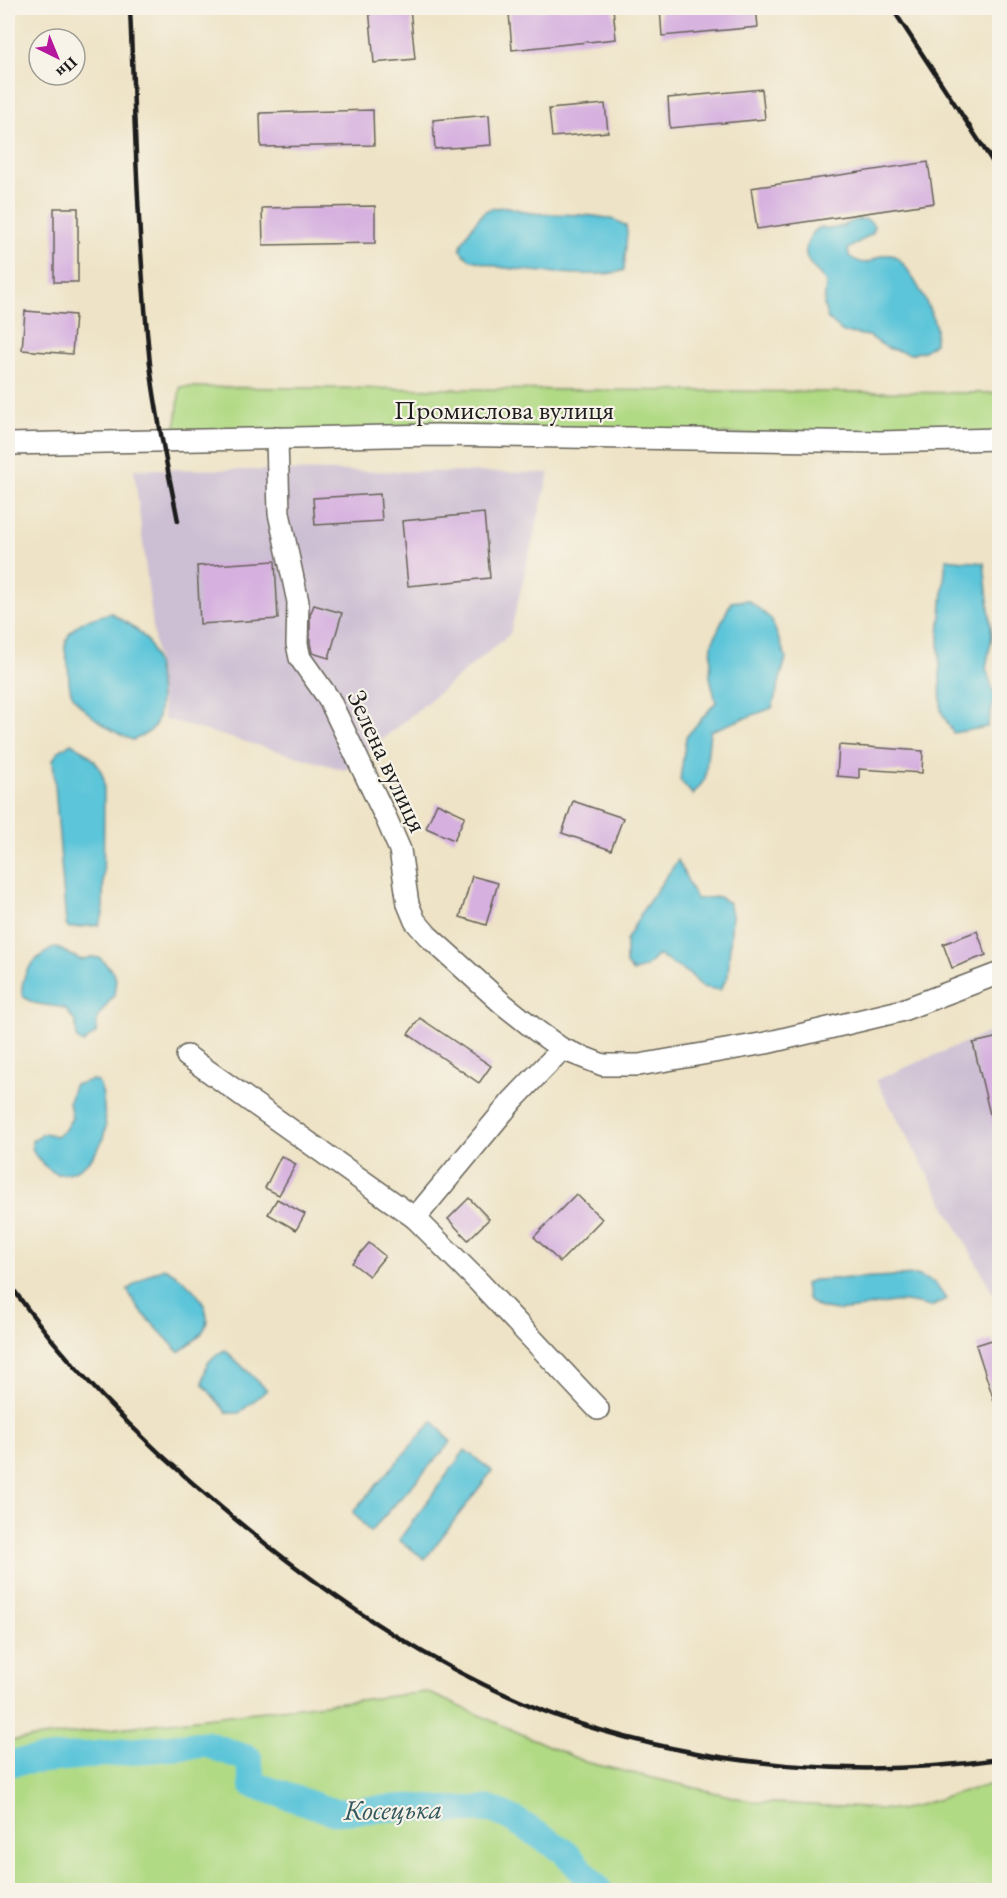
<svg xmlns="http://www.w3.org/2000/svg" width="1007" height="1898" viewBox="0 0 1007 1898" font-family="'EB Garamond',serif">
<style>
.industrial{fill:#ccbed3}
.green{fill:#b1da84;stroke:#667b50;stroke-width:1.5}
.water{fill:#5cc5d9;stroke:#3c707a;stroke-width:1.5}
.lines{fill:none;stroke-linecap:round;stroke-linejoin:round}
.river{stroke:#5cc5d9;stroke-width:27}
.building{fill:#d6b0df}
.minor-casing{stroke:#666258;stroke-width:24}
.minor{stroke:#fff;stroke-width:21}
.rail{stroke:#1c1c1c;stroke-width:4.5}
.labels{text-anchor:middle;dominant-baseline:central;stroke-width:4.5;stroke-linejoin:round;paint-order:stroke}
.street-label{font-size:27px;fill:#1c1c1c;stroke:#f7f3e8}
.water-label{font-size:28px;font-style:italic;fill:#32575e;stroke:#f7f3e8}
</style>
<rect width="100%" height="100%" fill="#f7f3e8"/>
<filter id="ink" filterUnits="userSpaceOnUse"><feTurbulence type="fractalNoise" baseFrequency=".0167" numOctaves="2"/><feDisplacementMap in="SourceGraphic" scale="12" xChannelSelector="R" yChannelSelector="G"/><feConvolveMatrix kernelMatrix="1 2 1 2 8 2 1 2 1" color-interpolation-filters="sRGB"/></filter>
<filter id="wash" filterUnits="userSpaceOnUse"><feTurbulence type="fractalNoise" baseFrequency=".008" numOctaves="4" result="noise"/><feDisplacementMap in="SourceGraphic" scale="24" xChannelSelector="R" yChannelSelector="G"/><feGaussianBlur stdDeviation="1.35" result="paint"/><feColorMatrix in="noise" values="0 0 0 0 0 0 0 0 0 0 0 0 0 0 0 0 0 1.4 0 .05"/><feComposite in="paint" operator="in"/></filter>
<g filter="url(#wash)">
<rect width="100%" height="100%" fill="#eee3c6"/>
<g class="industrial">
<polygon points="134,469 549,473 510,634 345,770 164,719"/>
<polygon points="999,1028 999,1304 876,1080"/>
</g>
<g class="green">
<polygon points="180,387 999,393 999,434 175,434"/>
<polygon points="427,1692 585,1762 755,1802 901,1810 999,1782 999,1890 8,1890 8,1741"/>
</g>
<g class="water">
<path d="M509 207C516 209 524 212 532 213 556 216 606 211 626 226L627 232 624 270C606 279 528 271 506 268 493 266 481 262 469 259L460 250C461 241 477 219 484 212 491 207 501 207 509 207Z"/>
<path d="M859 219C866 219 869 219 874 226L873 233 848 249 849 256C873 273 873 252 891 255 906 257 934 314 936 329 936 333 935 338 935 343L924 351 911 354 887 348 869 336 843 332 828 319 824 306 826 283C822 274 812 269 808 260 802 249 810 232 821 227 839 232 842 224 859 219Z"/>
<polygon points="946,559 984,563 992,636 986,668 995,697 987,727 953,733 941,711 939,636"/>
<polygon points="748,600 771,619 786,658 772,708 710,731 705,779 693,795 680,780 686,737 716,702 710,677 712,643 731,602"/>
<path d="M111 613C125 622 143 631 150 646 159 664 165 712 153 728 149 733 138 738 133 740 114 734 79 710 71 692 68 683 69 673 68 664 67 658 64 651 65 646 69 622 92 618 111 613Z"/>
<path d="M71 743C87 752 99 761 104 780L103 914 99 925 69 928 66 924 53 760 58 752Z"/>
<polygon points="678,860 696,899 719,897 729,903 732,915 728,976 720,990 702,987 691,975 658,955 646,967 633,972 626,964 626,941 643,910"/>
<path d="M55 947 81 960 91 957 100 958 113 972 116 979 114 995 97 1018 96 1033 83 1043 77 1039 76 1023 65 1008C49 1004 33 1007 22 995 20 971 36 957 55 947Z"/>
<path d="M91 1080 97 1081C103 1088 103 1098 104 1108 104 1115 107 1124 105 1131 100 1154 81 1175 57 1174 45 1168 29 1154 32 1140L45 1133 56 1136 64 1131 72 1118 69 1102 74 1085Z"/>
<path d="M164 1268C185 1278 221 1309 201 1334 195 1341 186 1346 179 1352L139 1309 127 1290 148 1275Z"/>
<path d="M917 1275 935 1283 946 1299 931 1307C919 1304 906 1301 893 1302 870 1305 823 1322 807 1297L805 1284 813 1280Z"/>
<path d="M225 1350 267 1390 239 1413H227L203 1384C205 1365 207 1359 225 1350Z"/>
<polygon points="433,1421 451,1442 370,1532 353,1512"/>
<polygon points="465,1450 492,1471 425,1559 399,1540"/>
</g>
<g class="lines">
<polyline class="river" points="8,1763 206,1744 249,1759 252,1784 334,1812 411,1807 448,1810 491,1809 513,1819 564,1851 599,1890"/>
</g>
<g id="blocks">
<g class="building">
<polygon points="369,8 410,8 415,59 374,63"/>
<polygon points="564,8 613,8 616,39 512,50 509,13"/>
<polygon points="660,8 756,8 758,27 662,36"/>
<polygon points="762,89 765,119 670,128 668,98"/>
<polygon points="605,104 608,132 552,137 549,109"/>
<polygon points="373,110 374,145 261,147 260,113"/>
<polygon points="489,115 491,145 435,149 433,120"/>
<polygon points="928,162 934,203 757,229 751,188"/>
<polygon points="375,206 375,243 263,245 262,208"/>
<rect x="54" y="208" width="24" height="74"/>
<polygon points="25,311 75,315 72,354 22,350"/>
<polygon points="380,494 382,521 315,525 313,498"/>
<polygon points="484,513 490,578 408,586 402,521"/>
<polygon points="275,561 278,619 200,624 197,566"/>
<polygon points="314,605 342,613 329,658 312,653 310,643 310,615"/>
<polygon points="839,745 923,751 922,773 859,769 859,778 837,776"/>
<polygon points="573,801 623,818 611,850 562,833"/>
<polygon points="437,803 465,816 454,840 426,828"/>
<polygon points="472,876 498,883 486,925 460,917"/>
<polygon points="977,931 986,955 952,968 943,944"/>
<polygon points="420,1018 491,1066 479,1083 408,1034"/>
<polygon points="999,1037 999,1136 995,1136 973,1043"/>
<polygon points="281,1156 296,1164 279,1195 265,1188"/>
<polygon points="576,1194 602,1219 560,1262 534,1237"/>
<polygon points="469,1198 489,1219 468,1240 448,1219"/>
<polygon points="277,1199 305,1214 296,1230 268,1214"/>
<polygon points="369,1243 385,1256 369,1276 352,1263"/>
<polygon points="992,1340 999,1362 999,1409 997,1410 976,1345"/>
</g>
</g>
</g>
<g filter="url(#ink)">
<use href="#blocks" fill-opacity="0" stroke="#666258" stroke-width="1.5"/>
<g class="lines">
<defs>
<g id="minor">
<polyline points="277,438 279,513 298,602 297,644 300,658 329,699 386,818 400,850 408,904 415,921 428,936 503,1004 537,1031 562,1049 603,1065 639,1065 766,1043 900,1011 1000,973"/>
<polyline points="8,444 436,435 879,442 1000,439"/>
<polyline points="562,1049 513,1100 415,1218 478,1281 598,1409"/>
<polyline points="187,1056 415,1218"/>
</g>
</defs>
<use href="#minor" class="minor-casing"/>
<use href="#minor" class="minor"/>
<g class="rail">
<path d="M130 8C135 126 138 245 150 364 156 417 168 469 178 521"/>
<polyline points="892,8 1000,173"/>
<path d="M8 1282C66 1365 145 1444 223 1509 328 1597 449 1681 580 1724 715 1767 859 1779 1000 1759"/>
</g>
</g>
</g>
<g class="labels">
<g class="street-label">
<text x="504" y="409">Промислова вулиця</text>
<text transform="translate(388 761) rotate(65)">Зелена вулиця</text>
</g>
<g class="water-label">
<text transform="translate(393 1809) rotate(-1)">Косецька</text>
</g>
</g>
<rect width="1007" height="1898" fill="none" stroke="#f7f3e8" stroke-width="30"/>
<g transform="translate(57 57) rotate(137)"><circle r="28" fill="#f7f3e8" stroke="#9f9d96" stroke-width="1.5"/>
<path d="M0-4.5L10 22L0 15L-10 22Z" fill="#b5179e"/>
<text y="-9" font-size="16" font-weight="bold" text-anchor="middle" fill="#1c1c1c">Пн</text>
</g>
</svg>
